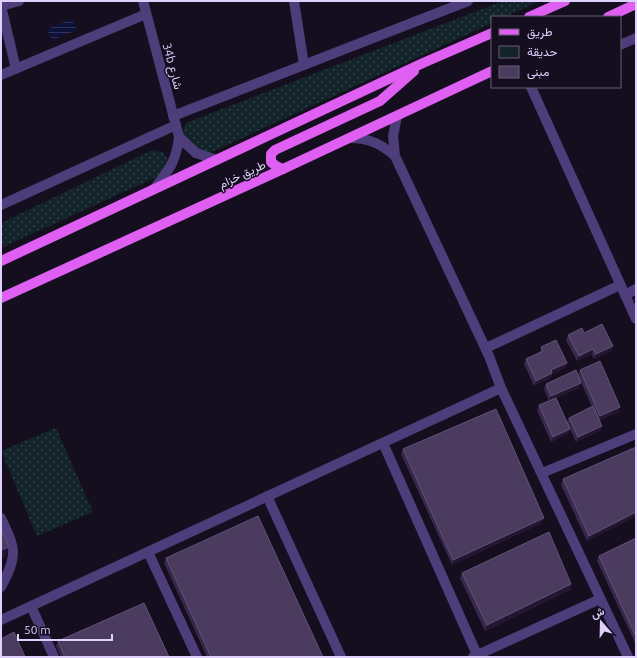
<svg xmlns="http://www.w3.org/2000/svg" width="637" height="658" viewBox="0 0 637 658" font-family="Ubuntu,Vazirmatn,sans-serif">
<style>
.green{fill:url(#green-dots)}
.water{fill:url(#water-rules)}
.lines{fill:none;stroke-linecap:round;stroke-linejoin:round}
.minor{stroke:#4e3d7b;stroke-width:10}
.tertiary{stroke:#4e3d7b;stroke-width:10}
.primary{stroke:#df5ff3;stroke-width:10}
.wall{fill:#38294c}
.shaded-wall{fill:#221632}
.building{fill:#4a3b5f;stroke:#615278}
.labels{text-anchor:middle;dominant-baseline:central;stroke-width:3;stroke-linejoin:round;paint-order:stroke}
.street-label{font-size:12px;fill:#dfd0fc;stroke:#150e1f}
</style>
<defs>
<pattern id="green-dots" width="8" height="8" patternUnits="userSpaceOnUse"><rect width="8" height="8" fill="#122429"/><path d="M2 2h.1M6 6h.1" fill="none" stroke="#344349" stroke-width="1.8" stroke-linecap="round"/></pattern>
<pattern id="water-rules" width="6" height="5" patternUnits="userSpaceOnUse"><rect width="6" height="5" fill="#0d123a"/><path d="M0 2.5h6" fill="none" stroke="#303357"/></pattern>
</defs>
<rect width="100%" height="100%" fill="#150e1f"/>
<g class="green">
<polygon points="503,1 540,1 505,17 492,17 492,23 199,158 181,148 181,133 186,123"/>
<polygon points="152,150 163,152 168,160 161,175 1,248 1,223"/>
<polygon points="56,428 93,512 37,536 1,451"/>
</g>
<polygon class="water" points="72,19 77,30 52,40 47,29"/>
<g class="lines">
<g class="minor">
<path d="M143 1 179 137C176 162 169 170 154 189"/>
<polyline points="294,1 304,65"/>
<polyline points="1,6 16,69"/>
<polyline points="1,6 19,1"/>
<polyline points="620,45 636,38"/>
<polyline points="1,75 146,14"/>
<polyline points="173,116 468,1"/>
<polyline points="397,116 393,136 395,156 489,356 501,388 628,657"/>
<polyline points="179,137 196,153 217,160"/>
<path d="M350 138C369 138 381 144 395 156"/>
<polyline points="1,205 176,125"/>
<polyline points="625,295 636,289"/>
<polyline points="486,348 620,285"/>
<polyline points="383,443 478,657"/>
<polyline points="542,473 636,434"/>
<polyline points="267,496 341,657"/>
<path d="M1 518C16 550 18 555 1 587"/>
<polyline points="148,552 197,657"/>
<polyline points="31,606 54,657"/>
<polyline points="1,620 501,388"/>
<polyline points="473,657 600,599"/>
</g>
<polyline class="tertiary" points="531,87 636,319"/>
<g class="primary">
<polyline points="529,17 565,1"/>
<polyline points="608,17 636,4"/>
<polyline points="283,169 276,166 271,162 271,154 275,150 380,101 414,71"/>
<polyline points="1,261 423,63 492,33"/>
<polyline points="1,298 283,169 492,71"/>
</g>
</g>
<g class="wall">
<polygon points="584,333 611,351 594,359 592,354 577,361 566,340 568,335"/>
<polygon points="541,347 567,363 565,368 552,374 550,378 534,386 524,364 526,359 540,352"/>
<polygon points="580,370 620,407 618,412 599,421 602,426 600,431 576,442 570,429 568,434 551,442 537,410 539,405 549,401 544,389 546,384 579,388 556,398 567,422 569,418 592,407 578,375"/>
<polygon points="636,447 636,516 587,541 561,485 563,479"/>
<polygon points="403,449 542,523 452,565 401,454"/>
<polygon points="636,538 636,643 635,643 597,561 599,556"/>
<polygon points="166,558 323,657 207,657 164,563"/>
<polygon points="462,573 571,584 570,590 485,631 460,578"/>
<polygon points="58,641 169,657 61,657 56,646"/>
</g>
<g class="shaded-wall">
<polygon points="613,346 611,351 594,359 596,354"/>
<polygon points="593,349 592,354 577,361 579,356"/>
<polygon points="567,363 565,368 552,374 550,378 534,386 536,381 551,370"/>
<polygon points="581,383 579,388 549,401 551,396"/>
<polygon points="620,407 618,412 598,421 600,416"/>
<polygon points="602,426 600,431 576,442 578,437"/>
<polygon points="570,429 568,434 551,442 553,437"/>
<polygon points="636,512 636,516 587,541 589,536"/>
<polygon points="544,518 542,523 452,565 453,560"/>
<polygon points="9,547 5,557 1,559 1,550"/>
<polygon points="571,584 570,590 485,631 487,625"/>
</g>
<g class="building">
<polygon points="602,324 613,346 596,354 593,349 579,356 568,335 582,328 584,333"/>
<polygon points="556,340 567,363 551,370 552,373 536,381 526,359 543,351 541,347"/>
<polygon points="600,361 620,407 600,416 580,370"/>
<polygon points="576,370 581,383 551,396 546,384"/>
<polygon points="556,398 570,429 553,437 539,405"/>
<polygon points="593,406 602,426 578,437 569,418"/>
<polygon points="496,409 544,518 453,560 403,449"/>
<polygon points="636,447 636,512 589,536 563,479"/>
<polygon points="258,516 323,657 211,657 166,558"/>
<polygon points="1,529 9,547 1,550"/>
<polygon points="549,532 571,584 487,625 462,573"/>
<polygon points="636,538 636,637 599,556"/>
<polygon points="144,603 169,657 65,657 58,641"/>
<polygon points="14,632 25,657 1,657 1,639"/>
</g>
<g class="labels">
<g class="street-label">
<text transform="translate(173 66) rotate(75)">34b شارع</text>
<text transform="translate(242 174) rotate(-25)">طريق خزام</text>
</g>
</g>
<rect width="637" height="658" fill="none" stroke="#dfd0fc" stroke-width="4"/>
<rect x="491" y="16" width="130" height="72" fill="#150e1f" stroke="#665c77"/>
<rect x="499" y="29" width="20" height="6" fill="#df5ff3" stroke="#665c77"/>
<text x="527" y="36" font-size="12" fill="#dfd0fc">طريق</text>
<rect x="499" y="46" width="20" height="12" fill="#122429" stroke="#665c77"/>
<text x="527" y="56" font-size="12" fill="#dfd0fc">حديقة</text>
<rect x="499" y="66" width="20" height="12" fill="#4a3b5f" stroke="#665c77"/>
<text x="527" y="76" font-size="12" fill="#dfd0fc">مبنى</text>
<g transform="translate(601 622) rotate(340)" stroke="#150e1f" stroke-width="3" paint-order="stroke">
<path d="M0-3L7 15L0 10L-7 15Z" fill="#dfd0fc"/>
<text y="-6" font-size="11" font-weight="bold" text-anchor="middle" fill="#dfd0fc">ش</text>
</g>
<path d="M18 634v6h94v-6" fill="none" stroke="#dfd0fc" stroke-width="2"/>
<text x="24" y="634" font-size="12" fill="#dfd0fc" stroke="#150e1f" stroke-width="3" paint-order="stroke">50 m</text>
</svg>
